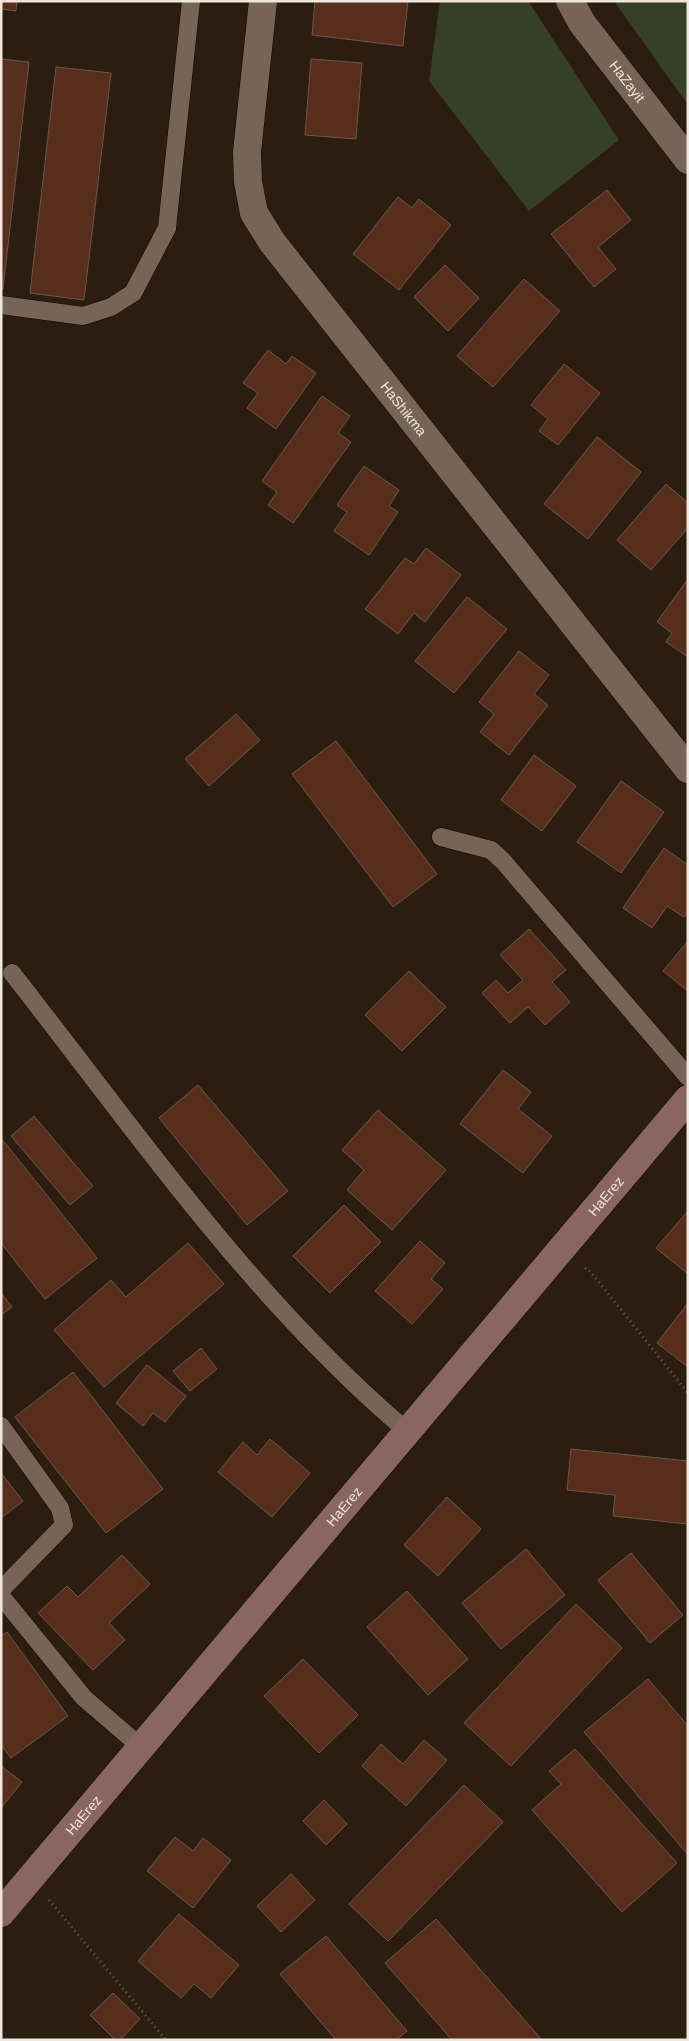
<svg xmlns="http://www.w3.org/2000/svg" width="689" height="2041" viewBox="0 0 689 2041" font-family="Helvetica,sans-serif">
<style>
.green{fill:#364027}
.building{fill:#572e1b;stroke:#6d574e}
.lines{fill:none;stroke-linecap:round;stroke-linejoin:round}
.lane-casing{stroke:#130700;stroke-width:19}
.street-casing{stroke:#130700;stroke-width:29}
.secondary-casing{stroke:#130700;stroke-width:29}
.path{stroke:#6d6054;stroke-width:3;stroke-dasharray:1 4;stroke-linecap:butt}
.lane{stroke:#766556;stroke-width:18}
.street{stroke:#766556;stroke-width:28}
.secondary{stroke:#8a6660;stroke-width:28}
.labels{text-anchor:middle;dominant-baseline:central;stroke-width:5;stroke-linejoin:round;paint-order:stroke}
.street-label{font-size:14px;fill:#f0e6dd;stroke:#211306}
</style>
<rect width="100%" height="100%" fill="#2b1d0f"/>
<g class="green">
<polygon points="440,1 528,1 619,140 529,211 429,81"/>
<polygon points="614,1 688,1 688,105"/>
</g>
<g class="building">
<polygon points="1,1 17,1 16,11 1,9"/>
<polygon points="315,1 408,1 403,46 312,35"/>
<polygon points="1,59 29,62 3,289 1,289"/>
<polygon points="311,59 362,63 356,139 305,135"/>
<polygon points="56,67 111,73 84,300 30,293"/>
<polygon points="607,190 631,220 598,247 616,269 594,287 551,234"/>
<polygon points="398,197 412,208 419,199 451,225 399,290 353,254"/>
<polygon points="445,265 479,298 448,331 414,297"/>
<polygon points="524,279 560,311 493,387 457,356"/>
<polygon points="268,350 286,364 292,356 316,373 276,429 247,408 258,393 243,383"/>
<polygon points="564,364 600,393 558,445 539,431 548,419 531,405"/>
<polygon points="322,396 350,416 338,433 351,442 293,523 268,505 277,492 262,481"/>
<polygon points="597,437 641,472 588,539 544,504"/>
<polygon points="364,466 399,490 389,506 398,512 369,555 334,531 347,512 337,505"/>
<polygon points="666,484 688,503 688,528 651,570 617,540"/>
<polygon points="426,548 461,575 425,622 414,613 398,634 365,609 405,558 414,564"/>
<polygon points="688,579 688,657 666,642 672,633 657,622"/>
<polygon points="467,597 507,629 454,693 415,661"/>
<polygon points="519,651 549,675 534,694 548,705 509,755 480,732 494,714 479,702"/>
<polygon points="236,714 260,740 209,786 185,759"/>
<polygon points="336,741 437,874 393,907 292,774"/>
<polygon points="534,755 576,786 542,831 501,800"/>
<polygon points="621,781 664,812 621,873 577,842"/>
<polygon points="664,848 688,865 688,912 684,917 667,906 652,928 623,908"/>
<polygon points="529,929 566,970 552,982 570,1002 545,1025 528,1007 510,1023 482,993 496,980 508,993 523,980 500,955"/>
<polygon points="688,941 688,991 663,971"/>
<polygon points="409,971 446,1007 402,1051 365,1015"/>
<polygon points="503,1070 531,1092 518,1109 552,1136 523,1173 460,1124"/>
<polygon points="198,1085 288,1191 247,1225 159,1118"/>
<polygon points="378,1110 446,1170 392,1230 347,1190 364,1170 342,1150"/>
<polygon points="34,1116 93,1186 70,1205 11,1136"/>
<polygon points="1,1138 97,1258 45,1299 1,1243"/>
<polygon points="344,1205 381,1242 330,1293 293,1256"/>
<polygon points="688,1211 688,1274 656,1248"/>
<polygon points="420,1241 445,1263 431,1279 443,1289 412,1324 375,1291"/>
<polygon points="188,1243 224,1284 104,1387 54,1330 111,1280 126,1297"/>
<polygon points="1,1293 12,1307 1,1315"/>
<polygon points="688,1303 688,1367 657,1343"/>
<polygon points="201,1348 217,1369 190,1391 173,1371"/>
<polygon points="147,1365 186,1396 165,1422 153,1413 143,1426 116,1403"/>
<polygon points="73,1372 163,1489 106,1533 15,1417"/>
<polygon points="270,1439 310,1473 272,1517 218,1472 243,1442 257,1455"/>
<polygon points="571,1449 688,1461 688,1524 613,1516 615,1495 567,1490"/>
<polygon points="1,1473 23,1501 1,1518"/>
<polygon points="447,1497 481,1529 438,1576 404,1545"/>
<polygon points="526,1549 565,1595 501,1649 462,1603"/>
<polygon points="631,1553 683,1615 650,1643 598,1580"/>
<polygon points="122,1555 150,1584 109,1623 125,1640 93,1670 38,1613 67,1586 78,1597"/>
<polygon points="407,1591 468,1659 428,1695 367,1627"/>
<polygon points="576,1604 622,1648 511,1766 464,1723"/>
<polygon points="7,1632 68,1716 11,1758 1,1745 1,1636"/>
<polygon points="303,1659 358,1715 319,1753 264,1696"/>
<polygon points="648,1679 688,1726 688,1855 584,1732"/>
<polygon points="424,1740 447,1760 406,1806 362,1766 381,1744 403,1764"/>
<polygon points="575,1749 677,1863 622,1912 532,1810 561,1784 549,1771"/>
<polygon points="1,1766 22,1782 1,1808"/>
<polygon points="464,1785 503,1822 388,1941 349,1904"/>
<polygon points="324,1800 347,1824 326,1845 303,1821"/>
<polygon points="175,1837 193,1851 203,1838 231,1860 193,1908 147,1871"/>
<polygon points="291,1874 315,1900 281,1932 257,1906"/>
<polygon points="179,1914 239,1965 211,1998 194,1984 181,1998 138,1961"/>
<polygon points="436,1919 542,2040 452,2040 385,1963"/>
<polygon points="326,1936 407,2031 396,2040 336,2040 280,1974"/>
<polygon points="113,1993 140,2019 120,2040 115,2040 90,2015"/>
</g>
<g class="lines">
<defs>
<g id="lane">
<polyline points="1,305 83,316 111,307 133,293 167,228 191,1"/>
<polyline points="441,837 491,850 503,861 688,1077"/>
<path d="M12 973C136 1131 253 1301 407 1431"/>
<polyline points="1,1426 60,1508 64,1525 1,1590"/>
<polyline points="1,1596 84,1698 141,1747"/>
</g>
<g id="street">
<path id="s1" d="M263 1 247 152 248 182 254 213 272 242 688 769"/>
<path id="s2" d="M570 1 582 23 688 160"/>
</g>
<g id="secondary">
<path id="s3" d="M1 1913 688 1099"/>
</g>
</defs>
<use href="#lane" class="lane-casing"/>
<use href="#street" class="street-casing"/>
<use href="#secondary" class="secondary-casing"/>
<g class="path">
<polyline points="585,1268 589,1270 688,1393"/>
<polyline points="49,1900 166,2040"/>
</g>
<use href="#lane" class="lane"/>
<use href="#street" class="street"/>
<use href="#secondary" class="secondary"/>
</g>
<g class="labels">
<g class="street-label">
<text stroke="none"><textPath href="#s2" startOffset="99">HaZayit</textPath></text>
<text stroke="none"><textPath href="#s1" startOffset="460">HaShikma</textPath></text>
<text stroke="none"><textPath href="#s3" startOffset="938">HaErez</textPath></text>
<text stroke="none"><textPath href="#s3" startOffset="532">HaErez</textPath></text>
<text stroke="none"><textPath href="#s3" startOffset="128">HaErez</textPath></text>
</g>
</g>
<rect width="689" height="2041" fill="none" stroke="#f0e6dd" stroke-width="5"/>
</svg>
